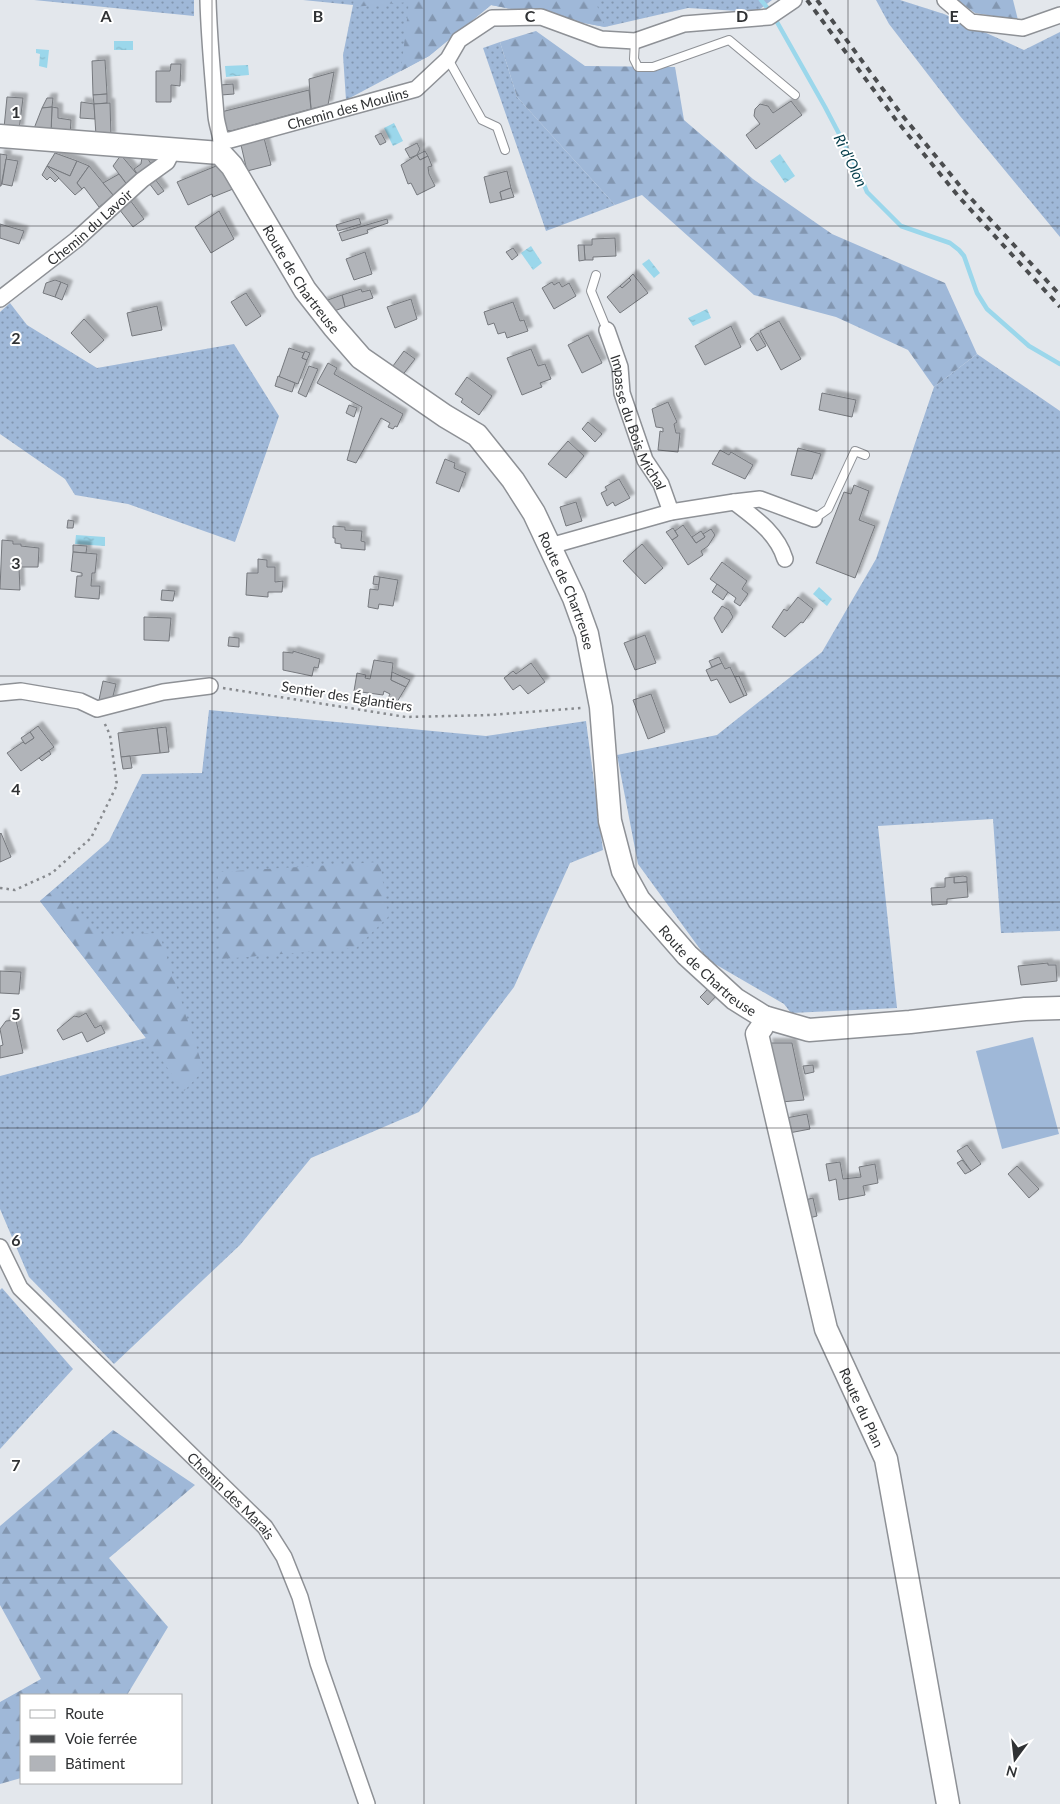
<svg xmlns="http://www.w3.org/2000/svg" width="1060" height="1804" viewBox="0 0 1060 1804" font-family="Lato,sans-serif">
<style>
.grass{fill:url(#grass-dots)}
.forest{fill:url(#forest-firs)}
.garden{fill:#9fb8d8}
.water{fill:url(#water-ripples)}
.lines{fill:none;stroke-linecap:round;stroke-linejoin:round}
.stream{stroke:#9bd7eb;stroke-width:4.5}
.building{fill:#b1b4b9;stroke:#76797e;filter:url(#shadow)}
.lane-casing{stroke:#8e9196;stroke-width:10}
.street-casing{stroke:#8e9196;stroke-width:18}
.secondary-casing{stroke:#8e9196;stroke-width:25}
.path{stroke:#878a8e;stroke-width:2.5;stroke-dasharray:2.5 4;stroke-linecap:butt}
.lane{stroke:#fff;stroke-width:8}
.street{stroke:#fff;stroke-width:15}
.secondary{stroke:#fff;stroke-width:22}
.rail{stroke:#4b4d4f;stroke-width:4;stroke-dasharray:6 6;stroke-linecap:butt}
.grid{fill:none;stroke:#303234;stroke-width:1;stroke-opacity:0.55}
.labels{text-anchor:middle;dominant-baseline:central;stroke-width:4;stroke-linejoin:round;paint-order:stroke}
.street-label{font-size:14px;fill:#303234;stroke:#fff}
.water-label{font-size:15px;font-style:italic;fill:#043c4a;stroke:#fff}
.grid-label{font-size:16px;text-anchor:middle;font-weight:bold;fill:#303234;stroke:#fff;stroke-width:4;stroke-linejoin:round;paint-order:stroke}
</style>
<defs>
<pattern id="grass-dots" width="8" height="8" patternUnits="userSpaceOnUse" patternTransform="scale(1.25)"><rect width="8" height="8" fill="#9fb8d8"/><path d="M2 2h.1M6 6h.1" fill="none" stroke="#8296b0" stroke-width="1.8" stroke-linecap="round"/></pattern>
<pattern id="forest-firs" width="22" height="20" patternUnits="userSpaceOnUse" patternTransform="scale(1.25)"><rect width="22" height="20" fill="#9fb8d8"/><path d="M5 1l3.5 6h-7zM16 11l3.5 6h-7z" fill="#8296b0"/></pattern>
<pattern id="water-ripples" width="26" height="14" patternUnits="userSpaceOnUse" patternTransform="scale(1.25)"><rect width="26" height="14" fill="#9bd7eb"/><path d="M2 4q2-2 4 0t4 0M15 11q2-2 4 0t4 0" fill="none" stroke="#86b9ca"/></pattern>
<filter id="shadow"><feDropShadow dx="4.5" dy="-4.5" stdDeviation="1" flood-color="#0004"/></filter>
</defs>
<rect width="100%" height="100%" fill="#e3e7ec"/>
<g class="grass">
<polygon points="34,0 194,0 194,16"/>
<polygon points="303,0 772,0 756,12 688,8 605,27 491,5 429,56 346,100 343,55 353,5"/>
<polygon points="876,0 900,0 944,14 1024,50 1060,32 1060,237 960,116 889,24"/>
<polygon points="500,42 517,97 615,205 546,231 483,48"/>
<polygon points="10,303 27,325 97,368 234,344 279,416 235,542 128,504 75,495 65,479 0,434 0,312"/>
<polygon points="977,354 1060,411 1060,931 1001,933 993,819 878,826 897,1008 791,1013 784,1004 708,960 638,864 617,755 717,735 822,652 876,559 934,387"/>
<polygon points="209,710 486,736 586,721 603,850 570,863 514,987 419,1112 311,1158 240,1245 114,1364 29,1277 0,1209 0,1076 146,1038 40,901 109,841 142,774 202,773"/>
<polygon points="2,1288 73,1369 0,1449 0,1290"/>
</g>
<g class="forest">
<polygon points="354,0 595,0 605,27 491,5 429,56 401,71 409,2 353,7"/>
<polygon points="957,0 1013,0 1018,20 975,13"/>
<polygon points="536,31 585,66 675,67 684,120 753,179 832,234 945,283 977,354 934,387 908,350 836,317 754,295 642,195 615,205 517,97 500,42"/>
<polygon points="380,862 388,917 356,948 221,959 218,872"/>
<polygon points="53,890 100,936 159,933 204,1070 184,1091 146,1038 40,901"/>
<polygon points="113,1430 195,1485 109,1558 168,1627 127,1695 21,1695 21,1778 0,1784 0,1702 41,1679 0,1605 0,1526"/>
</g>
<polygon class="garden" points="1033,1037 1059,1134 1002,1149 976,1051"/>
<g class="water">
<rect x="114" y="41" width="19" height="9"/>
<polygon points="36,49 49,50 47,68 39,66 40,54 36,53"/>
<polygon points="248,65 249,75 226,77 225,66"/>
<polygon points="394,123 403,141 393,146 384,128"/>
<polygon points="780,154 795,176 785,183 770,161"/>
<polygon points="531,246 542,263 533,270 521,253"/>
<polygon points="649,259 660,273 654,278 642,264"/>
<polygon points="707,309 711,318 693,326 688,318"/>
<polygon points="76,535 105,537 105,546 75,544"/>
<polygon points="819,587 832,599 827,606 813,594"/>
</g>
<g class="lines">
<polyline class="stream" points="761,0 773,15 825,107 858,170 867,192 901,226 950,243 959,250 964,256 977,293 987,309 1029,346 1060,364"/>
</g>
<g class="building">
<polygon points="105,60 107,94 93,95 92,61"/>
<polygon points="171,64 181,64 180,86 171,85 171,102 156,102 156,71 170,71"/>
<polygon points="334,72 328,105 311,109 309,79"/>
<polygon points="233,84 234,94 221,95 220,85"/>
<polygon points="309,90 311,109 231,131 225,130 221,112"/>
<polygon points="107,94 107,103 94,104 93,95"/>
<polygon points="7,97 23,98 19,130 4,128"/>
<polygon points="47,98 53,98 52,107 42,108"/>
<polygon points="791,101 802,115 756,149 746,135 760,124 754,116 755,109 760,104 768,106 773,113"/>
<polygon points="81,102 94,104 95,119 80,118"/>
<polygon points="110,103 111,137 96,136 94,104"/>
<polygon points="52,107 58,108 58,118 71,120 70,135 51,133"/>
<polygon points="52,107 51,133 33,131 42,108"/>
<polygon points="381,133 386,142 380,145 375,136"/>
<polygon points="264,138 271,165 247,171 241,145"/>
<polygon points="417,143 420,149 417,155 410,158 405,149"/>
<polygon points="425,151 428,156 420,160 417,155"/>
<polygon points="55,153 77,161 70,176 47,166"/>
<polygon points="0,154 7,155 1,186 0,186"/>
<polygon points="121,155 140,178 128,186 113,166"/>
<polygon points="417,155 420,160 428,156 432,166 428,167 429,174 435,186 417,195 411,183 408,184 401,165"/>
<polygon points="142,157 148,159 153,167 140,178 134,169 141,164"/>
<polygon points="6,159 18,161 12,186 2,184"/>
<polygon points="77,161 89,166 77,183 82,189 75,195 47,166 70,176"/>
<polygon points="221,164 233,189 213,197 212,194 188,205 177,182"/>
<polygon points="47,166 59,178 55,182 50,177 47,180 42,175"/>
<polygon points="89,166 114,196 99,207 84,187 82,189 77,183"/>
<polygon points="507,171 511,188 500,192 502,200 490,203 484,177"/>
<polygon points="119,174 128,186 114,196 103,183"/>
<polygon points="155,179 164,191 158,195 149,183"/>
<polygon points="511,188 514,197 502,200 500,192"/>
<polygon points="130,200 144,219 133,227 119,209"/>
<polygon points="219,211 234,239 211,253 195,227"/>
<polygon points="359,218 361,224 338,231 336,225"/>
<polygon points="387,219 388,223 367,230 368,233 342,241 339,233"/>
<polygon points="0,224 24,231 19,244 0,238"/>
<polygon points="615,238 616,256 593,257 593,260 585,260 584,245 592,245 592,239"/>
<polygon points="578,245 584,245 585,260 579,261"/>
<polygon points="513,248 518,255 512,260 506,252"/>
<polygon points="365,252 372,274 354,280 346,259"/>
<polygon points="633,274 648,293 620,313 607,297 620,286 622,288 631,280 629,278"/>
<polygon points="629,278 631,280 622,288 620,286"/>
<polygon points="55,280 61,282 55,297 43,293 46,283"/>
<polygon points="61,282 68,285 62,300 55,297"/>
<polygon points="552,282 554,285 559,282 562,287 569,283 576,296 554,309 542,288"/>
<polygon points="361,289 362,292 370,290 373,298 345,307 342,295"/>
<polygon points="246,293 261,316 246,326 231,302"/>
<polygon points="342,295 345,307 329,313 322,302"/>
<polygon points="411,299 417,319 395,328 387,307"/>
<polygon points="513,302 520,321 524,320 528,331 507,338 505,332 498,334 494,323 488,325 484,312"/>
<polygon points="157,306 162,330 132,336 127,313"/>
<polygon points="84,319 104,340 90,353 71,333"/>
<polygon points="779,321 801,359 781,370 760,331"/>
<polygon points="731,326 741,347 705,365 695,346"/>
<polygon points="758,333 766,346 757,351 750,339"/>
<polygon points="588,335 602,363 582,373 568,345"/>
<polygon points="289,348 304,353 302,358 307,360 298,384 279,377"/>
<polygon points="531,349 538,366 545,364 551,379 540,383 542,387 522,395 507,358"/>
<polygon points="305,351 310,353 307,360 302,358"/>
<polygon points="404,351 415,359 401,377 390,370"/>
<polygon points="328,363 337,368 334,374 403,414 397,427 395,426 393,429 388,427 390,423 381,418 356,463 347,460 362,407 317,383"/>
<polygon points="309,366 318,369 306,397 298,393"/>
<polygon points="278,376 295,383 292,392 275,386"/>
<polygon points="467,377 492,396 479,415 461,402 463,399 455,394"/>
<polygon points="822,393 856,400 852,417 819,410"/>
<polygon points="668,402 677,422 674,424 676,433 680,433 678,452 658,450 660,431 663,432 663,428 656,427 652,409"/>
<polygon points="349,405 357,408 354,417 346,413"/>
<polygon points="588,422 602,434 595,442 582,429"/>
<polygon points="568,441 584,456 566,478 548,464"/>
<polygon points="798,448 821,454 812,479 791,475"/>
<polygon points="720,450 729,455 731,452 753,465 745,479 712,464"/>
<polygon points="445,459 455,463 454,468 466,473 459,492 436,483"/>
<polygon points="619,479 630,498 615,506 613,502 607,506 601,493 607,490 605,487"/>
<polygon points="854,485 869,491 859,520 875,526 855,578 816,563 844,492 851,494"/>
<polygon points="576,502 582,521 566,526 560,507"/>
<polygon points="68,520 74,521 73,528 67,528"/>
<polygon points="683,525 696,543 705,537 703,534 711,529 715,535 708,546 701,551 703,555 688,565 672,540 678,536 675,531"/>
<polygon points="333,526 345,527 345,530 362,531 361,541 365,542 365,550 341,548 341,544 335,543 335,538 333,538"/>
<polygon points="673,528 678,536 672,540 666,532"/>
<polygon points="701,531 705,537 696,543 692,537"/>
<polygon points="2,540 13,541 13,544 21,544 21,546 39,548 38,567 19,567 20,590 0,589"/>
<polygon points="642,544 663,568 645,584 623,561"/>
<polygon points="73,545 87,546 86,553 73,552"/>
<polygon points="73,552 97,554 95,573 92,573 91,586 100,586 99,599 75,597 77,576 82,576 82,573 71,571"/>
<polygon points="258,559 267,560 267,567 275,567 275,582 283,581 282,592 268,592 268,597 246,595 247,573 258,573"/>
<polygon points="722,562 747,581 742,589 748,594 740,606 734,602 736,598 710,579"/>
<polygon points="374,576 380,577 379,585 373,584"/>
<polygon points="380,577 398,580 393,606 379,604 378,609 368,607 370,589 378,590"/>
<polygon points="717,584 728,592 723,600 712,592"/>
<polygon points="162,590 175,591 173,601 161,600"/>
<polygon points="798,597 813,609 803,623 801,622 785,637 772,627 784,609 787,611"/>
<polygon points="722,606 729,610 733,617 722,633 714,618"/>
<polygon points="144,617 171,618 169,641 144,640"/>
<polygon points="645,635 656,663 635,670 624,643"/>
<polygon points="229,637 239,638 239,647 228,646"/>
<polygon points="293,651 320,659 318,668 314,667 312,676 283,670 283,652 293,653"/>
<polygon points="719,657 722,663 712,667 709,661"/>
<polygon points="374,660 393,663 391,680 406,687 397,702 388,698 390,694 384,691 383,695 354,691 357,673 366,675 365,678 370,679"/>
<polygon points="531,663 545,682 528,694 520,685 513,690 504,678 513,671 516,674"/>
<polygon points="722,663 725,669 730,667 744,696 730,703 717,679 711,681 706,670"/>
<polygon points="392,672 410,680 406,687 391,680"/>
<polygon points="739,676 747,695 744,696 735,677"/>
<polygon points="103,681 116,684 111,704 99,700"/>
<polygon points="651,694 665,732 648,739 633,700"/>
<polygon points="38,726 54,747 21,771 7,753 23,742 25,744 34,738 30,732"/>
<polygon points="166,727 169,752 160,753 157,728"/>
<polygon points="157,728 160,753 121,757 118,733"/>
<polygon points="30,732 34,738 25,744 21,738"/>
<polygon points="49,751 51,754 42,761 39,758"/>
<polygon points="130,756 132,768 123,769 121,757"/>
<polygon points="1,833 11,857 0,862 0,834"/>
<polygon points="963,876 967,877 967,882 954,883 954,877"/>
<polygon points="954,877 954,883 967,882 968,897 947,899 947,904 932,905 931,888 945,887 945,878"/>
<polygon points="1048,963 1048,965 1056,965 1057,981 1021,985 1018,966"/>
<polygon points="0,971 21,972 19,994 0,993"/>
<polygon points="708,989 716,996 708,1005 700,997"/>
<polygon points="86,1013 95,1028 101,1025 105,1033 87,1042 82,1032 63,1040 57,1030 74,1016 79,1017"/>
<polygon points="16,1020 23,1053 0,1058 0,1046 3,1045 0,1029 6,1021"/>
<polygon points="768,1043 792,1043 804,1100 781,1102"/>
<polygon points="813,1065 814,1072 805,1074 803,1066"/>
<polygon points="807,1114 810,1129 789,1133 786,1118"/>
<polygon points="967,1145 981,1164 971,1171 957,1151"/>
<polygon points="962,1160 971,1171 965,1174 957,1163"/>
<polygon points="840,1162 843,1179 861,1177 859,1167 875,1164 878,1183 863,1186 865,1195 839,1200 836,1179 829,1181 826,1164"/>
<polygon points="1017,1166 1039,1189 1029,1198 1008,1174"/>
<polygon points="813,1198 817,1216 809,1218 805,1200"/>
</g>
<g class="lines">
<defs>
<g id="lane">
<polyline points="635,41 634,59 638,67 653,67 729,40 795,95"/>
<polyline points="448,59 482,120 497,127 505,150"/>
<polyline points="596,275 591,291 607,330"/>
<polyline points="814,519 828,509 855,451 865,455"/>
</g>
<g id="street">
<path d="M208 0C209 39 213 77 216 116 217 127 223 139 221 150"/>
<polyline points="945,0 971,22 1023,28 1060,15"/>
<path id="s1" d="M221 140H230L416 89 448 59 459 40 492 18 541 17 601 39 635 41 684 24 769 17 794 0"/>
<path id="s2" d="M0 299 76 240 142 180 167 162 173 150"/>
<path id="s3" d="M607 330 620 367 622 393 645 460 661 484 671 512"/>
<polyline points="734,502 760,499 814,519"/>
<path d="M550 546 671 512 734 502C755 518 777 533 785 559"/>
<polyline points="0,693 21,691 80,701 97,709 163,692 210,686"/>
<path id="s4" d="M0 1247 20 1288 265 1527 284 1557 300 1597 318 1663 367 1804"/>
</g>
<g id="secondary">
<path id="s5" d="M0 136 220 153 232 166 305 290 334 327 361 358 445 416 477 435 513 480 534 513 574 598 587 634 601 707 610 821 623 871 639 900 687 955 735 999 764 1017 809 1030 910 1022 1025 1009 1060 1008"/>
<path id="s6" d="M764 1017 762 1027 757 1034 826 1329 886 1459 948 1804"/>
</g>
</defs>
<use href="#lane" class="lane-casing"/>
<use href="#street" class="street-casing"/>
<use href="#secondary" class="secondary-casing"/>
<g class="path">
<polyline points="223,688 406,717 491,715 582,708"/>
<polyline points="0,888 15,890 52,873 91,838 117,785 110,735 104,722"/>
</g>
<use href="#lane" class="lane"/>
<use href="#street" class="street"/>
<use href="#secondary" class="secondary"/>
<g class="rail">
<polyline points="807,0 896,120 959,197 1060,307"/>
<polyline points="817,0 902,115 965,192 1060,295"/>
</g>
</g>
<path class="grid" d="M212 0V1804M424 0V1804M636 0V1804M848 0V1804M0 226H1060M0 451H1060M0 676H1060M0 902H1060M0 1128H1060M0 1353H1060M0 1578H1060"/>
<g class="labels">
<g class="street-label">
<text stroke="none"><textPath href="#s1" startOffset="131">Chemin des Moulins</textPath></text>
<text stroke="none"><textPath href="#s2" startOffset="115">Chemin du Lavoir</textPath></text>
<text stroke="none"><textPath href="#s5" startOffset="371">Route de Chartreuse</textPath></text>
<text stroke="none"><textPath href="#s3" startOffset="98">Impasse du Bois Michal</textPath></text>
<text stroke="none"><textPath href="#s5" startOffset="791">Route de Chartreuse</textPath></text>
<text transform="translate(347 696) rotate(9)">Sentier des Églantiers</text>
<text stroke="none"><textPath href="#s5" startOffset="1211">Route de Chartreuse</textPath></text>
<text stroke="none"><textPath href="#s6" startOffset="408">Route du Plan</textPath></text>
<text stroke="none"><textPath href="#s4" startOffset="342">Chemin des Marais</textPath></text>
</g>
<g class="water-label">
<text transform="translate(851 160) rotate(64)">Ri d'Olon</text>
</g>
</g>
<g class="grid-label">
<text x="106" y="22">A</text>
<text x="318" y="22">B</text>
<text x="530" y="22">C</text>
<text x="742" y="22">D</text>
<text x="954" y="22">E</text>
<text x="16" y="118">1</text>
<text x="16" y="344">2</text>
<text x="16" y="569">3</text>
<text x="16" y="795">4</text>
<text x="16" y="1020">5</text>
<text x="16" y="1246">6</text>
<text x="16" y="1471">7</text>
</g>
<rect x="20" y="1694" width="162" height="90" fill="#ffffff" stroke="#acadae"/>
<rect x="30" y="1710" width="25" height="8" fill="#ffffff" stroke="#acadae"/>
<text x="65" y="1719" font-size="15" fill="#303234">Route</text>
<rect x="30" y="1735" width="25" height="8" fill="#4b4d4f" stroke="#acadae"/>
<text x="65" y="1744" font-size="15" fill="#303234">Voie ferrée</text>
<rect x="30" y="1756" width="25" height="15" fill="#b1b4b9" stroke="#acadae"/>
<text x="65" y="1769" font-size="15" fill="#303234">Bâtiment</text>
<g transform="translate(1015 1759) rotate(195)" stroke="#ffffff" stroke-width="4" paint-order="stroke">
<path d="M0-4L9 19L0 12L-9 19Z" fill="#303234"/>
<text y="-8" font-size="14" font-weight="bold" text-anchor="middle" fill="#303234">N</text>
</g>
</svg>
